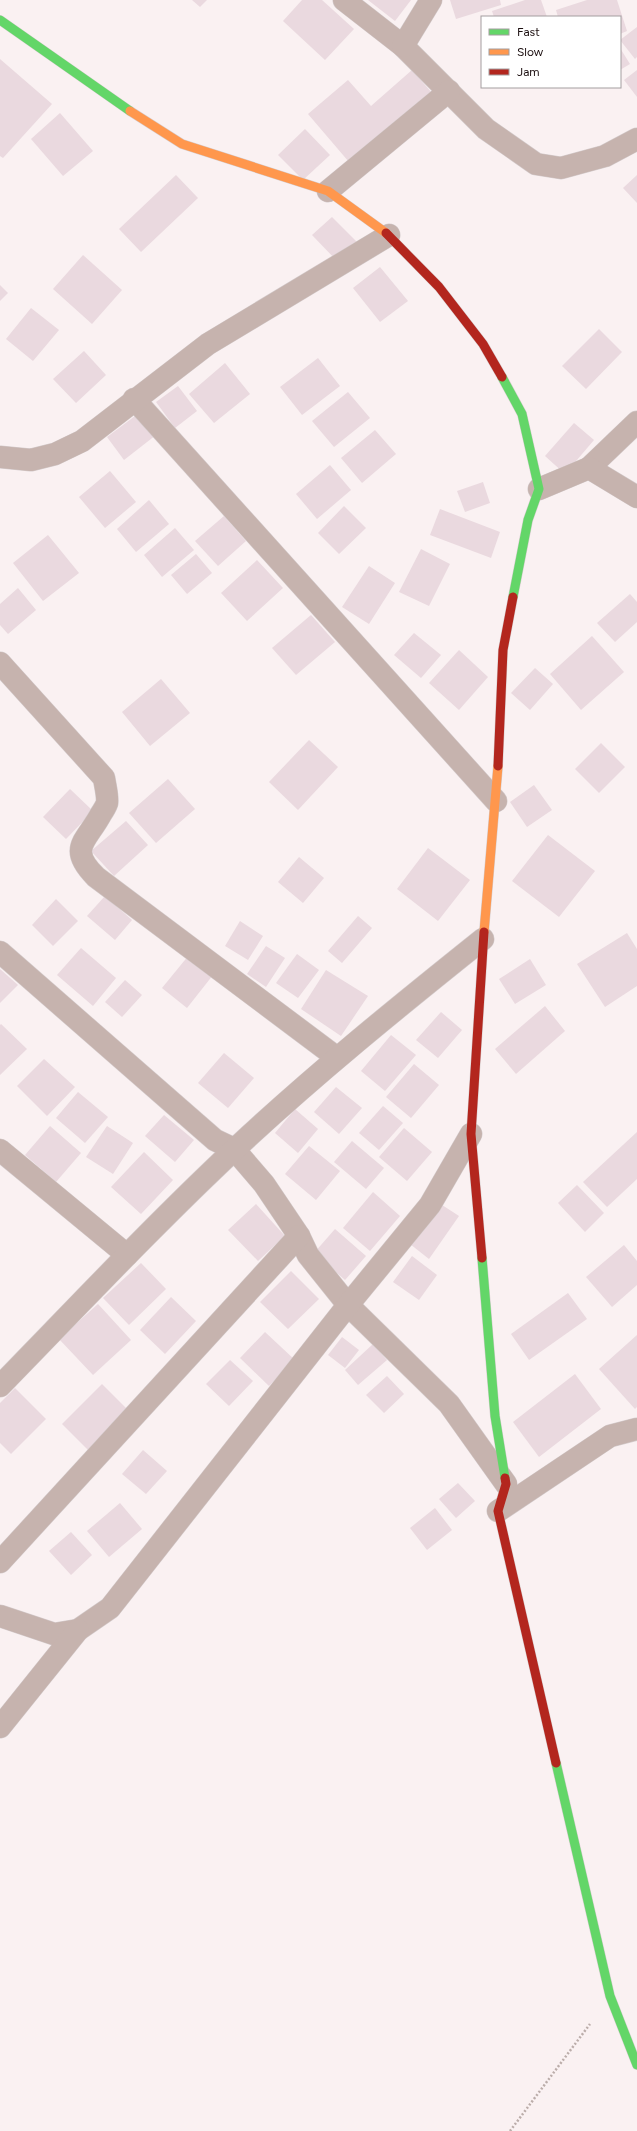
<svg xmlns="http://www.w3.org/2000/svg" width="637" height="2131" viewBox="0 0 637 2131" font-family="Figtree,sans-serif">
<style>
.building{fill:#ead9df}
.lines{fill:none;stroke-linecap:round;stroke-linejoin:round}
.street-casing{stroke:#d5cdce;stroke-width:23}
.fast-casing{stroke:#d5cdce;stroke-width:10}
.slow-casing{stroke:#d5cdce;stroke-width:10}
.jam-casing{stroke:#d5cdce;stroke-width:10}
.path{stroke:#bbadaa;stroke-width:2.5;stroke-dasharray:2 2;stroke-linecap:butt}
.street{stroke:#c6b3ae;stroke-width:22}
.fast{stroke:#63d668;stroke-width:9}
.slow{stroke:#ff974d;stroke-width:9}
.jam{stroke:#b3261e;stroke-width:9}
</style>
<rect width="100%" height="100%" fill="#faf1f2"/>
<g class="building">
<polygon points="192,0 207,0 200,7"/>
<polygon points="302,0 322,0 354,29 325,60 283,21"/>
<polygon points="368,0 411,0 395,21"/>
<polygon points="450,0 500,0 501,5 456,19"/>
<polygon points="525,0 541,0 547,17 494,17 492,11"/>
<polygon points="587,0 617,0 627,31 620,34 620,17 558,17 556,10"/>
<polygon points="637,27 637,57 635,59 620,40"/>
<polygon points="620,48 630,64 620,70"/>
<polygon points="0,59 52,104 3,158 0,156"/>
<polygon points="412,70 432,93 349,162 308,114 348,80 371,106"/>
<polygon points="637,70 637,97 624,80"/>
<polygon points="60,113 93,151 63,176 31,139"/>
<polygon points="305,129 330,155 303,180 278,155"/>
<polygon points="176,175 198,198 141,252 119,229"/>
<polygon points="637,175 637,203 623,188"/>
<polygon points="332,217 358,243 338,262 312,235"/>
<polygon points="83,255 122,290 92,324 53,289"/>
<polygon points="380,267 408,301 380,322 353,288"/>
<polygon points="0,285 8,293 0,301"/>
<polygon points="31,308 59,330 33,361 6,339"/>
<polygon points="599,329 622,352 586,389 562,366"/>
<polygon points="84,351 106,375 76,403 53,379"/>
<polygon points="318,358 340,386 302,415 280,387"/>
<polygon points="225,363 250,394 214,423 189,394"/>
<polygon points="178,386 197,411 175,428 156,402"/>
<polygon points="348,392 370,418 334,447 312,421"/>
<polygon points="139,413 156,435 124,460 107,437"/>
<polygon points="574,423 594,440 565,474 545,456"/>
<polygon points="375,430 396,454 362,483 341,458"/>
<polygon points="330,465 351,490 317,519 296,494"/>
<polygon points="110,471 136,502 105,528 79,497"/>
<polygon points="483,482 490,503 465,512 457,491"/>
<polygon points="149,500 169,524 136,552 117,529"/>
<polygon points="344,506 366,528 339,554 318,533"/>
<polygon points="440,509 500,532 491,558 430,535"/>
<polygon points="224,516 246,541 218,566 195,541"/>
<polygon points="175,528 194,550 162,577 144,555"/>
<polygon points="48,535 79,573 43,601 13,563"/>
<polygon points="421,549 450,564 429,606 399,592"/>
<polygon points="196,554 212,573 187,594 171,575"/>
<polygon points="257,560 283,588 247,621 221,593"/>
<polygon points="369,566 395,583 369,624 342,607"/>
<polygon points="18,588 36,610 8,634 0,625 0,604"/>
<polygon points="630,594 637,602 637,622 615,642 597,623"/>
<polygon points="311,615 335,642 296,675 272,648"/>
<polygon points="414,633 441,655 421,678 394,655"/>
<polygon points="592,636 624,672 581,710 550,674"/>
<polygon points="459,650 488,677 459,710 429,683"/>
<polygon points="535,668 553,684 530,710 511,693"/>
<polygon points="161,679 190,713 150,746 122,712"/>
<polygon points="309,740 338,767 298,810 269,782"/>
<polygon points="601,743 625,767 599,793 575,769"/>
<polygon points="168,779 195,809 156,843 129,813"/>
<polygon points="534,785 552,810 527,827 510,802"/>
<polygon points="70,789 93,811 66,839 43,817"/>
<polygon points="126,821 148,845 114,876 91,851"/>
<polygon points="548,835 595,871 559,917 512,881"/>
<polygon points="428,848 470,880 438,921 397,889"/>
<polygon points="299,857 324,878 303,903 278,882"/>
<polygon points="105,896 132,920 115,940 87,916"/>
<polygon points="56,899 78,921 53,946 32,925"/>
<polygon points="358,916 372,928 342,963 328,951"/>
<polygon points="240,921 263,936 248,960 225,946"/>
<polygon points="627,933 637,949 637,986 605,1007 577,964"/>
<polygon points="266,946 285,958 266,987 247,974"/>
<polygon points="81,948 116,978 93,1006 57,975"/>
<polygon points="297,954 319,970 298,998 276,983"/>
<polygon points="189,955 213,975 187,1008 162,988"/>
<polygon points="530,959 546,985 515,1004 499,979"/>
<polygon points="0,969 18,985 0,1003"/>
<polygon points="326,970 368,996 341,1036 301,1009"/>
<polygon points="125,980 142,995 122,1017 105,1002"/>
<polygon points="545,1006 565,1031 516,1074 495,1049"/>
<polygon points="441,1012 462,1030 438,1058 416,1040"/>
<polygon points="1,1024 27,1049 0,1075 0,1025"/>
<polygon points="391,1035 416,1055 385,1091 361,1071"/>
<polygon points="224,1053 254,1078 228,1108 198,1083"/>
<polygon points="44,1059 75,1087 47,1116 17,1086"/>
<polygon points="414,1064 439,1085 411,1118 386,1097"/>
<polygon points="336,1087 362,1108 339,1134 314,1112"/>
<polygon points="78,1092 108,1117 85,1143 56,1118"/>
<polygon points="383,1106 403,1123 379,1150 359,1133"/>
<polygon points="295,1109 318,1129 298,1153 275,1133"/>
<polygon points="164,1115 194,1140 175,1162 145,1136"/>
<polygon points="50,1126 81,1153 56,1182 25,1155"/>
<polygon points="107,1126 133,1143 113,1174 86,1157"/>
<polygon points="404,1128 432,1152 407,1181 379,1157"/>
<polygon points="637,1132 637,1179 607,1207 583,1182"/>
<polygon points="352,1141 384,1168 366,1189 334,1162"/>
<polygon points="309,1146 340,1171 316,1200 285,1174"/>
<polygon points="144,1152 173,1180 141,1214 111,1187"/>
<polygon points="577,1185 604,1213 585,1232 558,1203"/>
<polygon points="373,1192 400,1216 370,1251 343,1228"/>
<polygon points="439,1203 459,1216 429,1259 410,1244"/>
<polygon points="256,1204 285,1236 258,1261 228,1230"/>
<polygon points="335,1229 366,1256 345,1280 314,1253"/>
<polygon points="624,1245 637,1261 637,1285 612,1307 586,1277"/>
<polygon points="412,1256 437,1275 419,1300 393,1282"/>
<polygon points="141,1263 166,1289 129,1325 103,1298"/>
<polygon points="291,1271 319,1299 288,1329 260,1302"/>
<polygon points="568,1293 587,1319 529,1360 511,1334"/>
<polygon points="171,1297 196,1321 165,1354 140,1330"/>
<polygon points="98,1304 131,1340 93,1375 59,1339"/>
<polygon points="265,1332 295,1360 269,1386 240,1358"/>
<polygon points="637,1335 637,1407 635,1409 599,1369"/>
<polygon points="342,1337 359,1350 345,1368 328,1355"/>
<polygon points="373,1344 387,1360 358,1385 345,1370"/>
<polygon points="230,1360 253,1381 229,1406 206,1384"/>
<polygon points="575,1374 601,1409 539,1457 513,1422"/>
<polygon points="387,1376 404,1394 384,1413 366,1395"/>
<polygon points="102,1384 131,1413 91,1453 62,1424"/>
<polygon points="15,1388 46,1419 11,1454 0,1443 0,1403"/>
<polygon points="143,1450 167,1471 146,1494 122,1474"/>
<polygon points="458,1483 475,1501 456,1518 439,1499"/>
<polygon points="120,1503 142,1529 109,1557 87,1531"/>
<polygon points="435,1508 452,1530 427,1550 410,1528"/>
<polygon points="71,1532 92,1555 71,1575 49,1551"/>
</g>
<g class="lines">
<defs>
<g id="street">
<polyline points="344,0 403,46 486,129 536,164 561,168 605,156 637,139"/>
<polyline points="403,46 431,0"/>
<polyline points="328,191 449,91"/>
<polyline points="134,399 496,801"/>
<polyline points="0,457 31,460 55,454 82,441 208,344 389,235"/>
<polyline points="589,468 637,422"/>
<polyline points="539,489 589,468 637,497"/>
<path d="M0 663 104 778C105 785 108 796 107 803 106 806 103 811 101 814 86 842 67 848 96 877L336 1057"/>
<polyline points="0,952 215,1140 234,1149 264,1184 299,1236 308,1255 348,1305 449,1404 506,1484"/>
<polyline points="0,1150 127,1255"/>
<path d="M0 1386C78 1306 154 1225 235 1149 314 1075 398 1007 483 939"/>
<polyline points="498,1511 610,1436 637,1429"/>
<polyline points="0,1562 299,1236"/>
<polyline points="0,1616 54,1634 78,1630 110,1608 348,1305 430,1205 471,1134"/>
<polyline points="0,1727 78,1630"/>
</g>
<g id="fast">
<polyline points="0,20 130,111"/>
<polyline points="502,377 522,414 539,489 528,520 513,597"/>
<polyline points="482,1258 495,1416 505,1478"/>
<polyline points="556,1763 610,1996 637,2065"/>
</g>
<g id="slow">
<polyline points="130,111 182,144 328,191 386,233"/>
<polyline points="484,932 498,766"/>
</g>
<g id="jam">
<polyline points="386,233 439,287 483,344 502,377"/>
<polyline points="498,766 503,650 513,597"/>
<polyline points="482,1258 471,1134 484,932"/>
<polyline points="505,1478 506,1484 498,1511 556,1763"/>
</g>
</defs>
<use href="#street" class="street-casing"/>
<use href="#fast" class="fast-casing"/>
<use href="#slow" class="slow-casing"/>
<use href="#jam" class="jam-casing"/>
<polyline class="path" points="510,2131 590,2024"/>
<use href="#street" class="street"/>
<use href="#fast" class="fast"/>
<use href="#slow" class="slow"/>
<use href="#jam" class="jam"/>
</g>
<rect x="481" y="16" width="140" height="72" fill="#ffffff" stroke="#a39e9f"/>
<rect x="489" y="29" width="20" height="6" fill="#63d668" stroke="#a39e9f"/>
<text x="517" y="36" font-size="12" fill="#1a0d0e">Fast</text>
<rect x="489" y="49" width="20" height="6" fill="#ff974d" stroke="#a39e9f"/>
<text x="517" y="56" font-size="12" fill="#1a0d0e">Slow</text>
<rect x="489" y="69" width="20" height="6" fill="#b3261e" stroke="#a39e9f"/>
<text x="517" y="76" font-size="12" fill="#1a0d0e">Jam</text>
</svg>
